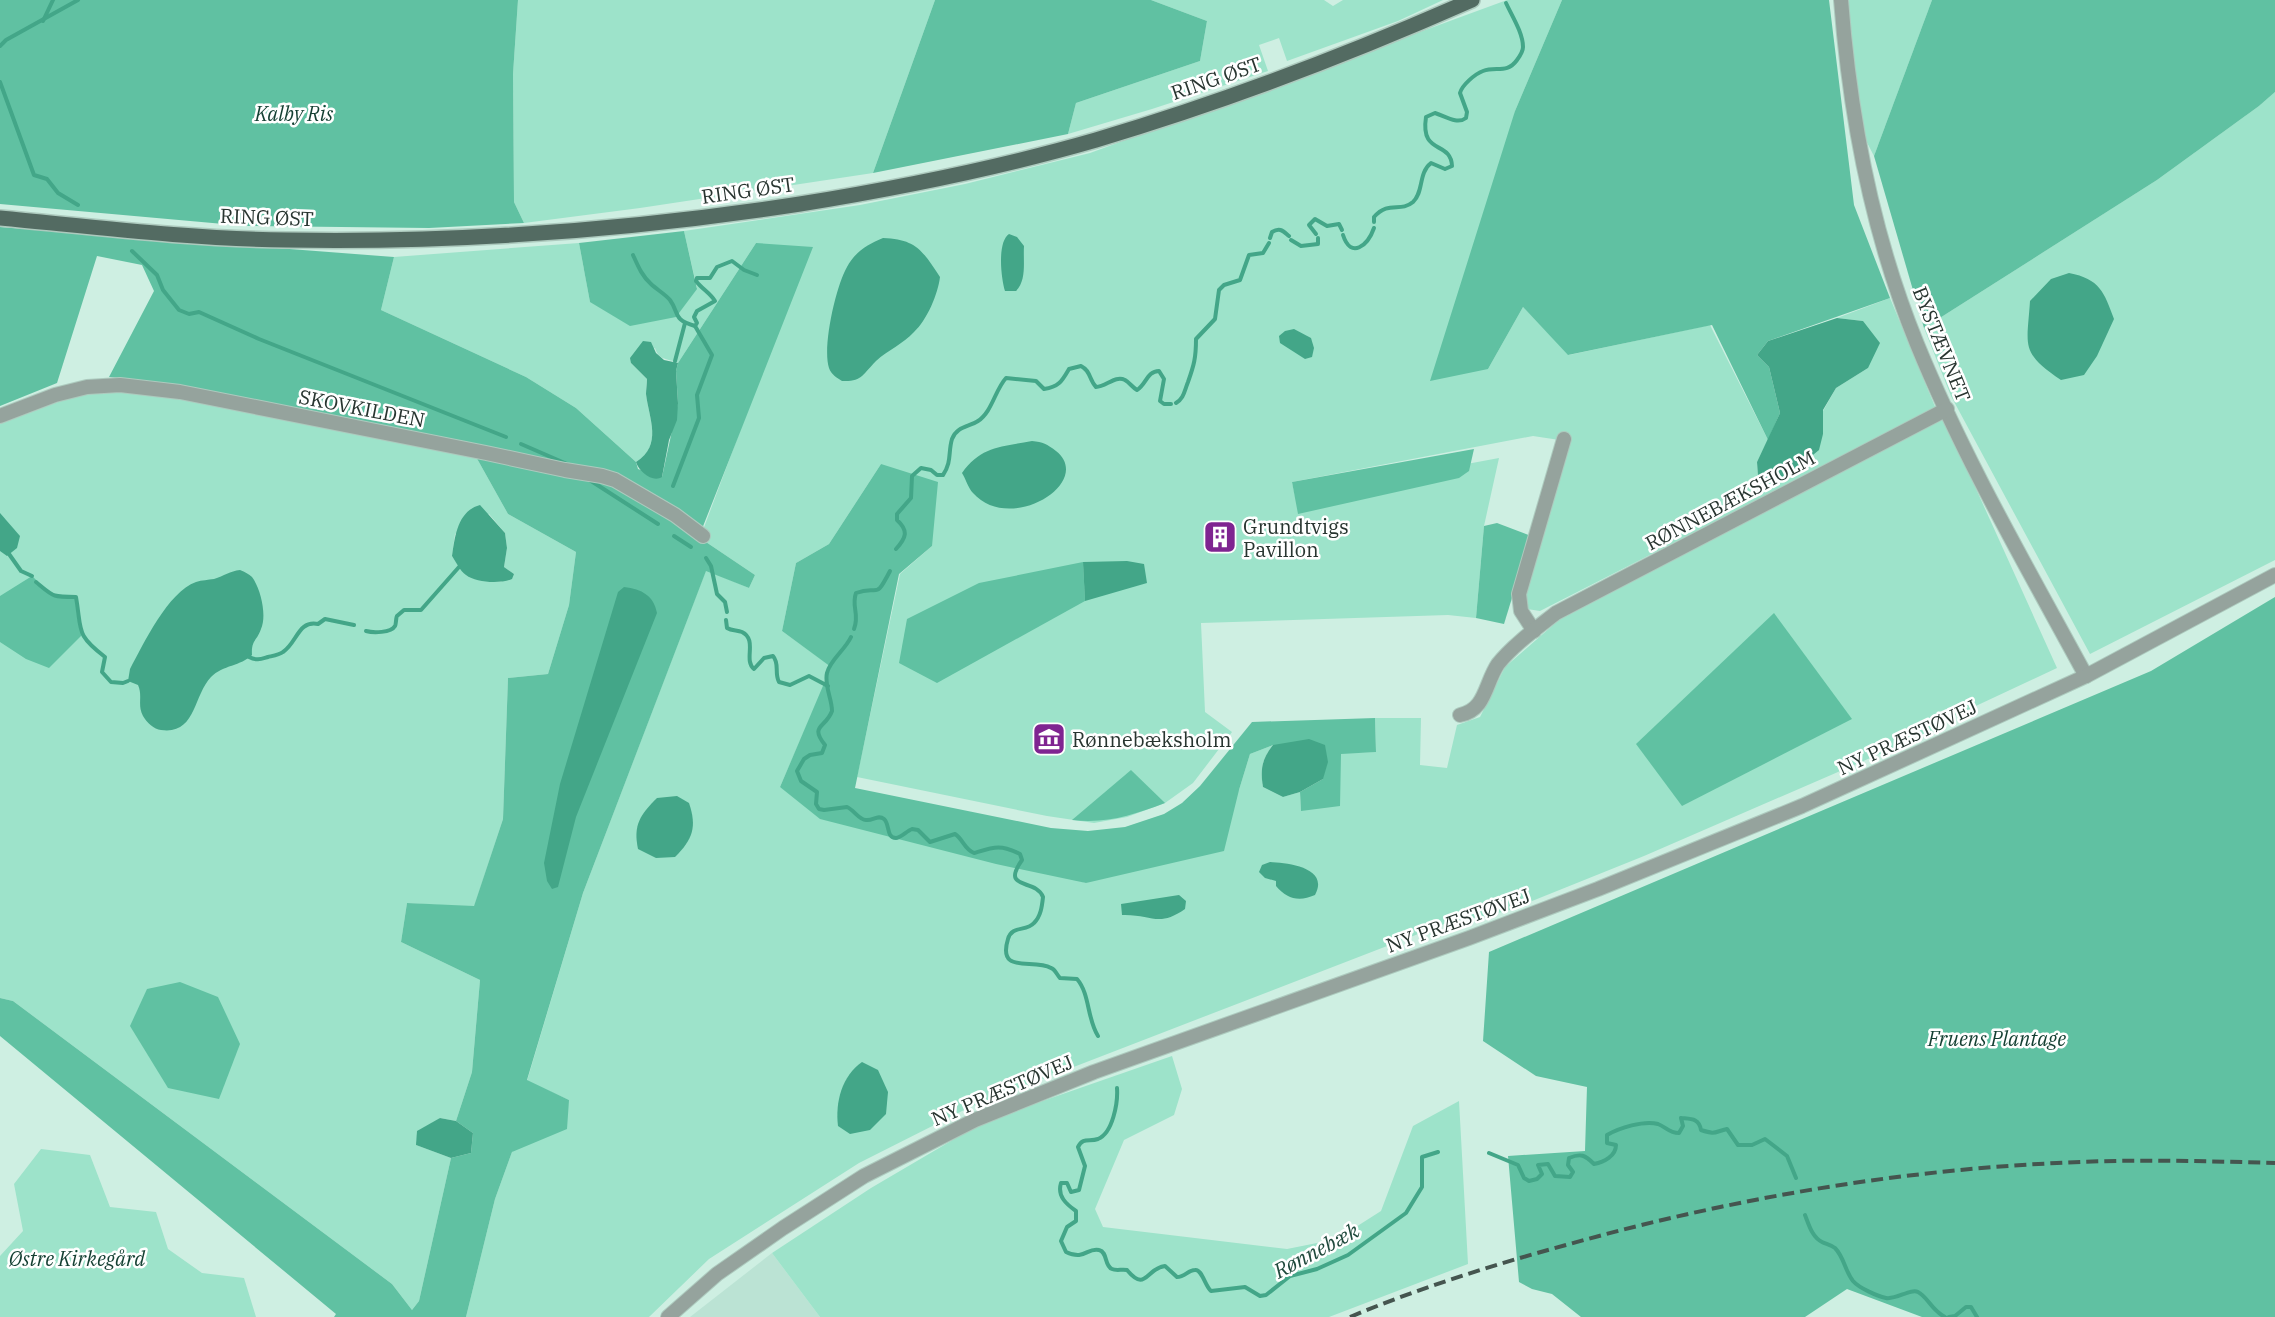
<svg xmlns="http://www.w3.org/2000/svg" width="2275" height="1317" viewBox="0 0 2275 1317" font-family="'IBM Plex Serif',serif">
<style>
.built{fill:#bbe3d4}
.green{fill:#9de3ca;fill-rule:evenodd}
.forest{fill:#60c1a2}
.water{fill:#43a688}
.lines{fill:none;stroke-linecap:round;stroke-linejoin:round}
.stream{stroke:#43a688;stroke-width:4}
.minor-casing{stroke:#adcabe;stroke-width:16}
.major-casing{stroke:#adcabe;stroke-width:18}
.minor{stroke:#95a39d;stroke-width:14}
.major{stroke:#536b62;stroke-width:15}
.rail{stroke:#45554f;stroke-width:4;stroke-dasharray:12 6;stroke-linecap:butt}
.labels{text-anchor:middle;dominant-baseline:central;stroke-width:5;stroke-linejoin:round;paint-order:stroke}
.street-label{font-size:20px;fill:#283530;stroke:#fff}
.park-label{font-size:20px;font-style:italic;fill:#133f32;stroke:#fff}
.poi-label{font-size:20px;fill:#283530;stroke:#fff;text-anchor:start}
.water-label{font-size:21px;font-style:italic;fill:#1f493c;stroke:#fff}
</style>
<rect width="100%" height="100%" fill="#ceefe2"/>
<polygon class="built" points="772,1253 820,1317 690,1317"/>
<g class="green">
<polygon points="518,0 935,0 873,173 640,208 524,223 514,202 513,74"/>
<polygon points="1151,0 1324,0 1333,6 1343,0 1443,0 1398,21 1287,61 1279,38 1259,45 1268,71 1152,109 1068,134 1076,103 1200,61 1207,21"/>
<path d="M1507 0H1562L1515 111 1488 369 1523 307 1569 355 1710 325 1768 440 1757 462 1758 476 1768 480 1786 477 1823 434V411L1836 388 1868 368 1863 321 1837 318 1890 298 1936 409 1540 611 1527 609 1523 595 1566 441 1533 436 1292 482 1295 496 1499 458 1484 526 1476 618 1448 615 1201 623 1205 712 1232 732 1193 783 1165 803 1127 817 1094 823 1047 816 857 777 900 574 932 546 881 464 829 544 796 563 782 631 832 667 780 787 1086 883 1239 790 1250 754 1273 745C1262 759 1260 769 1263 787L1283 797 1300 792 1301 810 1341 753 1376 752 1375 718H1421L1420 765 1447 768 1457 725 1480 717 1505 667 1560 619 1944 418 2057 668 1948 719 1932 730 1898 746 1644 856 1507 911 1444 924 970 1107 859 1163 709 1259 649 1317H466L495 1199 512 1152 569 1100 527 1081 583 893 706 570 749 588 755 575 700 538 749 407 756 243 678 363C668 358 659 361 655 348L631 363 647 379C647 384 646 390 646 394 649 419 663 445 636 462L576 408 526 377 381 310 394 257 579 243 590 302 697 288 684 231 860 205 965 184 1090 153Z"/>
<polygon points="1847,0 1932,0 1874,156 1861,131"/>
<polygon points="2275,92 2275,560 2090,654 1951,396 1924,328 2157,180 2259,106"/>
<path d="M87 391H120L178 397 475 455 508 514 576 552 569 605 548 674 508 678 503 819 474 907 407 903 401 942 480 980 472 1072 456 1121 440 1118 416 1145 451 1158 419 1301 412 1310 392 1284 13 1001 0 998V424ZM489 514 505 533 507 548 504 567 514 574 501 582 493 581 459 567 452 556 455 534Z"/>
<polygon points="1172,1056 1182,1089 1174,1115 1124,1140 1095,1209 1103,1227 1287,1249 1337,1239 1381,1211 1413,1126 1459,1101 1468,1264 1329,1317 820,1317 772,1253 871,1188 985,1121"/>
<polygon points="41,1149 90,1155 110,1207 156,1212 168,1249 202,1273 244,1278 256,1317 0,1317 0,1256 23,1231 14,1184"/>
</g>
<g class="forest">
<polygon points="0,0 518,0 513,74 514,202 524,223 429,228 246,226 0,204"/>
<polygon points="935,0 1151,0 1207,21 1200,61 1076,103 1068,134 873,173"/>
<polygon points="1562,0 1829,0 1854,205 1890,298 1768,341 1757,355 1769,367 1780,413 1768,440 1712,325 1568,355 1523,307 1488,369 1430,381 1515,111"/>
<polygon points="1932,0 2275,0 2275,92 2259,106 2157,180 1924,328 1874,156"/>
<polygon points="0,227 394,257 381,310 526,377 576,408 636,462 638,469 662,477 678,403 676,371 678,363 756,243 813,247 700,534 617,478 180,385 109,377 154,291 142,265 97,256 57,383 0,406"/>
<polygon points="684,231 697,289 676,317 630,326 590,302 579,243"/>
<polygon points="1474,449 1469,471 1459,478 1298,514 1292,482"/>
<polygon points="475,455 603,478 700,538 755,575 749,588 706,571 583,893 527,1080 569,1100 567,1129 512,1152 495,1199 466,1317 334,1317 336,1314 0,1036 0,998 13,1001 392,1284 412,1310 419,1301 451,1158 471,1153 473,1133 456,1121 472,1072 480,980 401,942 407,903 474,906 503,819 508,678 548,674 569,605 576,552 508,514"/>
<polygon points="881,464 938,482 932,546 899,574 855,788 1051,828 1088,831 1125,827 1164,814 1182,803 1200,786 1252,722 1375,718 1376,752 1341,754 1340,806 1301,811 1300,792 1323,779 1273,745 1250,754 1239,790 1224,851 1086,883 996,864 820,819 780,787 831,667 782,631 796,563 829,544"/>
<polygon points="1497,523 1531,536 1504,624 1476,618 1484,526"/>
<polygon points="1083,562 1085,601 937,683 899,663 907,619 979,583"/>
<polygon points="32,576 53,596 61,598 76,597 77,616 82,635 49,668 26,659 0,642 0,596"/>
<polygon points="2275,597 2275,1317 1922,1317 1847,1289 1805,1317 1581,1317 1552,1294 1532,1289 1519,1282 1508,1156 1585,1151 1587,1087 1536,1076 1483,1041 1489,952 2151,671"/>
<polygon points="1774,613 1852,719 1682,806 1636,744"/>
<path d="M1131 770 1165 803C1133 815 1107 824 1072 820Z"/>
<polygon points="180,982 218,997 240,1044 219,1099 168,1088 130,1026 147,989"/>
</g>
<g class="water">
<path d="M1009 234 1017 237 1024 246C1023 261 1027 280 1016 291H1005C1001 278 997 242 1009 234Z"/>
<path d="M883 238C916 239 923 251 940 277 938 294 927 320 914 332 903 344 888 350 876 361 863 374 862 382 842 381 837 378 831 374 829 368 822 347 836 286 847 267 855 252 868 244 883 238Z"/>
<path d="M2069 273C2100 279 2104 292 2114 319L2097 356 2084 375 2061 380C2020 352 2027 347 2030 301L2051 279Z"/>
<polygon points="1837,318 1863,321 1880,343 1868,368 1836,388 1823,410 1823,434 1819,450 1786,477 1768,480 1758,476 1757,462 1780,413 1769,367 1757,355 1768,341"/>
<polygon points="1294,329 1311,338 1314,348 1312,357 1305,359 1280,343 1279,336 1285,331"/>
<path d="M643 341 651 342 656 353 664 360 678 363 676 371 678 403 677 420 669 440 662 477C653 483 639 472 636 462 663 445 649 419 646 394 646 390 647 384 647 379L631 363 630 358Z"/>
<path d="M1032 441C1043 442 1047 444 1056 451 1095 482 1010 535 973 493 968 488 966 479 962 473 981 446 1002 447 1032 441Z"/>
<path d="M480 505 505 533 507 548 504 567 514 574 512 579C501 584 476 583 466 575 460 571 456 562 452 556 455 535 458 511 480 505Z"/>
<polygon points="0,513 20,536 17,548 7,556 0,551"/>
<polygon points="1127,561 1144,564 1147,583 1085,601 1083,562"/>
<path d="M240 570C245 572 249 574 252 577 261 589 267 616 261 629 257 641 251 640 252 655 241 666 223 665 211 677 193 696 196 735 161 730 154 729 147 723 143 716 137 705 143 696 138 685L128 681 130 669C144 643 168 592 196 582 202 580 208 580 214 579 224 576 230 571 240 570Z"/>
<path d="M624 587C642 589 654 596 657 613L576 817 558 887 552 889 547 881 544 863 560 784 618 592Z"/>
<path d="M1309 739 1325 745 1328 762 1323 779 1300 792 1283 797 1263 787C1260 769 1262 759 1273 745Z"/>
<path d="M677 796 689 803C697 827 693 839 675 857L656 858 638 849C633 825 640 815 657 798Z"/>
<path d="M1270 862C1287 863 1330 867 1315 895 1299 902 1287 899 1276 886V881L1265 878 1259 872 1262 865Z"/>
<path d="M1179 895 1186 901 1185 909C1158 928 1152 914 1122 915L1121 904Z"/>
<path d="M862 1062 878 1070 888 1092 886 1114 870 1130 850 1134 838 1126C835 1102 842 1076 862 1062Z"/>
<polygon points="440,1118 456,1121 473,1133 471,1153 451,1158 416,1145 417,1131"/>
</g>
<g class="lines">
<g class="stream">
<polyline points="43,21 53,0"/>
<polyline points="0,46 6,40 78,0"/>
<polyline points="0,82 34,175 47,179 58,193 78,205"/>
<path d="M1374 222V217C1389 200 1400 213 1413 202 1424 192 1418 173 1431 163L1445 169 1452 166C1451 140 1420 156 1426 117L1435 113C1445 116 1457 125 1466 118L1467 112 1460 93C1462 85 1475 74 1483 71 1496 66 1507 74 1517 60 1520 56 1523 52 1523 47 1523 33 1512 16 1506 3"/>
<polyline points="1316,234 1309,225 1315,219 1327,226 1339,224 1342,230"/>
<path d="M1343 235C1351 260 1368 245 1374 228"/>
<path d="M1270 238 1272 232C1280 227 1283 231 1289 236"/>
<polyline points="1291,240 1301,246 1318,244 1318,238"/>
<polyline points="132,251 157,275 163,290 179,310 189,314 199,312 259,339 506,437"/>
<path d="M633 255C638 266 642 276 651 284 656 289 665 294 670 300 680 314 672 319 695 326L712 355 697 395 699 418 673 486"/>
<path d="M695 326 697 323 694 317 697 311 715 301C710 293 702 289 696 281L697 278H710L717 267 732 261 744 270 757 275"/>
<polyline points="675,361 685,323"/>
<path d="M1176 403C1184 398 1184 392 1188 382 1194 365 1196 358 1196 339L1215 319 1219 290 1224 285 1240 280 1249 255 1263 253 1269 243"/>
<polyline points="521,444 567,464"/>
<polyline points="588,479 658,524"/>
<polyline points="674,536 691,547"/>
<path d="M896 549C906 538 909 531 897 520V514L911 498 912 476 921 468 931 470 937 475H943C952 462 948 452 952 439 957 426 969 427 978 421 992 412 995 390 1006 378L1036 381 1044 389C1059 387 1062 381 1069 369L1081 366C1091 371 1089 380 1096 387 1106 387 1115 375 1125 380 1130 383 1132 387 1137 390 1146 385 1147 371 1159 371L1164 379 1160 401 1164 404H1171"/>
<polyline points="9,554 21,571 32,576"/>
<polyline points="706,558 711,566 717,594 725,602 727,612"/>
<path d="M36 582C54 597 52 597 76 597 82 631 75 634 105 657L102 672 111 682 123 683 128 681"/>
<path d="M726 620 727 628C732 631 737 630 742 632 758 640 743 660 754 669L764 658 773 656C780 664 774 673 779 682L790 685 809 676 828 686"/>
<path d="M854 629C860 614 851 607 856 593 880 584 874 602 890 571"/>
<path d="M366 631C373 633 391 633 395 626 396 625 396 617 397 616L404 610H421L459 567"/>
<path d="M851 637C845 650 830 660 827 673 824 685 832 699 832 711 826 728 809 725 825 745L822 753 810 755 804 759 797 771 801 781 817 792 816 804 819 809 824 810 847 807C854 810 859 820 866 820 873 821 878 814 884 819 890 824 886 838 896 838 900 838 907 831 912 829L918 830 930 842 955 834C963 839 964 849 974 853 994 847 1000 844 1020 854L1022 860C1000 891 1036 878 1043 897 1042 906 1041 916 1034 923 1026 932 1012 925 1008 939 997 975 1033 958 1051 968 1055 969 1057 975 1060 978L1077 979C1090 994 1087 1019 1098 1036"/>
<path d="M249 657C257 661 261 659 268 657 272 656 279 655 283 652 297 643 298 620 318 624L325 619 354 625"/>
<path d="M1117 1088C1118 1102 1113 1133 1098 1139 1089 1142 1083 1137 1078 1147L1085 1166 1079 1190 1071 1192 1067 1183H1061C1057 1196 1066 1204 1076 1211V1221L1067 1227 1061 1241 1066 1252C1085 1261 1087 1247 1099 1250 1108 1252 1104 1266 1112 1269 1116 1271 1122 1269 1127 1270 1146 1293 1146 1268 1165 1266L1177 1277C1185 1277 1188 1270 1195 1270 1202 1269 1205 1286 1211 1291L1245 1287 1260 1296 1266 1295 1290 1276 1317 1269 1348 1255 1406 1213 1422 1187V1157L1438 1152"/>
<path d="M1489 1153 1518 1165 1524 1178 1529 1181 1537 1179 1542 1174 1538 1165 1548 1164 1555 1176 1570 1177 1573 1172 1568 1165 1569 1158C1581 1153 1585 1155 1594 1164 1604 1162 1616 1156 1616 1145L1607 1143V1135C1619 1128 1644 1120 1658 1124 1666 1127 1669 1133 1679 1133L1683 1126 1681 1118C1691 1119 1699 1118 1701 1130 1716 1135 1714 1132 1727 1129L1738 1145H1752L1765 1139 1787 1156 1796 1178"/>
<path d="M1805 1215C1809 1225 1812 1237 1822 1242 1826 1244 1831 1245 1835 1248 1844 1257 1845 1271 1853 1281 1859 1288 1877 1296 1886 1298 1896 1300 1911 1288 1918 1292 1928 1297 1931 1310 1945 1317"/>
<polyline points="1949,1317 1955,1316 1966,1307 1971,1307 1977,1317"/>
</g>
<defs>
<g id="minor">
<path d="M1841 0C1850 118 1872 234 1917 344 1964 459 2027 567 2086 676"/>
<polyline points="0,416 55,395 87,387 120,385 180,392 486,453 565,470 602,476 615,480 675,515 703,536"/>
<polyline points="1534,631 1521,611 1519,594 1564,439"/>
<path d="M1460 715C1486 710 1485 683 1498 664 1513 645 1537 628 1556 613L1947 409"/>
<polyline points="668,1317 717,1274 783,1228 864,1176 975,1120 1094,1072 1469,938 1598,889 1802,806 2086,676 2275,575"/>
</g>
<path id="major" d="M0 218C95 227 191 239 287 240 459 243 630 230 800 204 899 188 999 168 1096 140 1224 102 1350 54 1472 0"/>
</defs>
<use href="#minor" class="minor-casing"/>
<use href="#major" class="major-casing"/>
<use href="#minor" class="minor"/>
<use href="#major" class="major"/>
<path class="rail" d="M1350 1317C1419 1288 1493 1265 1566 1245 1726 1200 1890 1171 2057 1163 2129 1159 2202 1161 2275 1163"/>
</g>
<defs>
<symbol id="building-square" viewBox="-11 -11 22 22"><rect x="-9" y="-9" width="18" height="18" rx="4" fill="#7f2491" stroke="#fff"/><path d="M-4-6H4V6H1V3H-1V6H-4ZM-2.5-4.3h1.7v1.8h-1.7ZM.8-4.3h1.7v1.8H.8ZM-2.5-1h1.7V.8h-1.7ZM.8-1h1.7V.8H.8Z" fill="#fff"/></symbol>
<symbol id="museum-square" viewBox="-11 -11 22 22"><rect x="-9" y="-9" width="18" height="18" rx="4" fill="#7f2491" stroke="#fff"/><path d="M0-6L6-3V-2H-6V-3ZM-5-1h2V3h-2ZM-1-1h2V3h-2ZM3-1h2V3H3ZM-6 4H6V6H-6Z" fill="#fff"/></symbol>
</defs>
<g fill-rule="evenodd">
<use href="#building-square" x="1201" y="518" width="38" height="38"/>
<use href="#museum-square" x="1030" y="720" width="38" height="38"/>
</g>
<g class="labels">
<g class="street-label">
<text transform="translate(1216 78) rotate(-19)">RING ØST</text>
<text transform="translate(748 190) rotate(-8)">RING ØST</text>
<text transform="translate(267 217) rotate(2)">RING ØST</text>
<text transform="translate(1942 344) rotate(68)">BYSTÆVNET</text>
<text transform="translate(362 408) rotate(11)">SKOVKILDEN</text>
<text transform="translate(1730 500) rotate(-28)">RØNNEBÆKSHOLM</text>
<text transform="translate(1907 737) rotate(-25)">NY PRÆSTØVEJ</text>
<text transform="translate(1458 920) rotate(-20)">NY PRÆSTØVEJ</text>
<text transform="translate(1002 1090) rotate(-23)">NY PRÆSTØVEJ</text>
</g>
<g class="park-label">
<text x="294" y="113">Kalby Ris</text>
<text x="1997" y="1038">Fruens Plantage</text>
<text x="77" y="1258">Østre Kirkegård</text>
</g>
<g class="poi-label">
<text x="1243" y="526">Grundtvigs<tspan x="1243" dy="23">Pavillon</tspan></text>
<text x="1072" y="739">Rønnebæksholm</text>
</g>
<g class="water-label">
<text transform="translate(1316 1250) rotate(-28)">Rønnebæk</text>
</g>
</g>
</svg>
